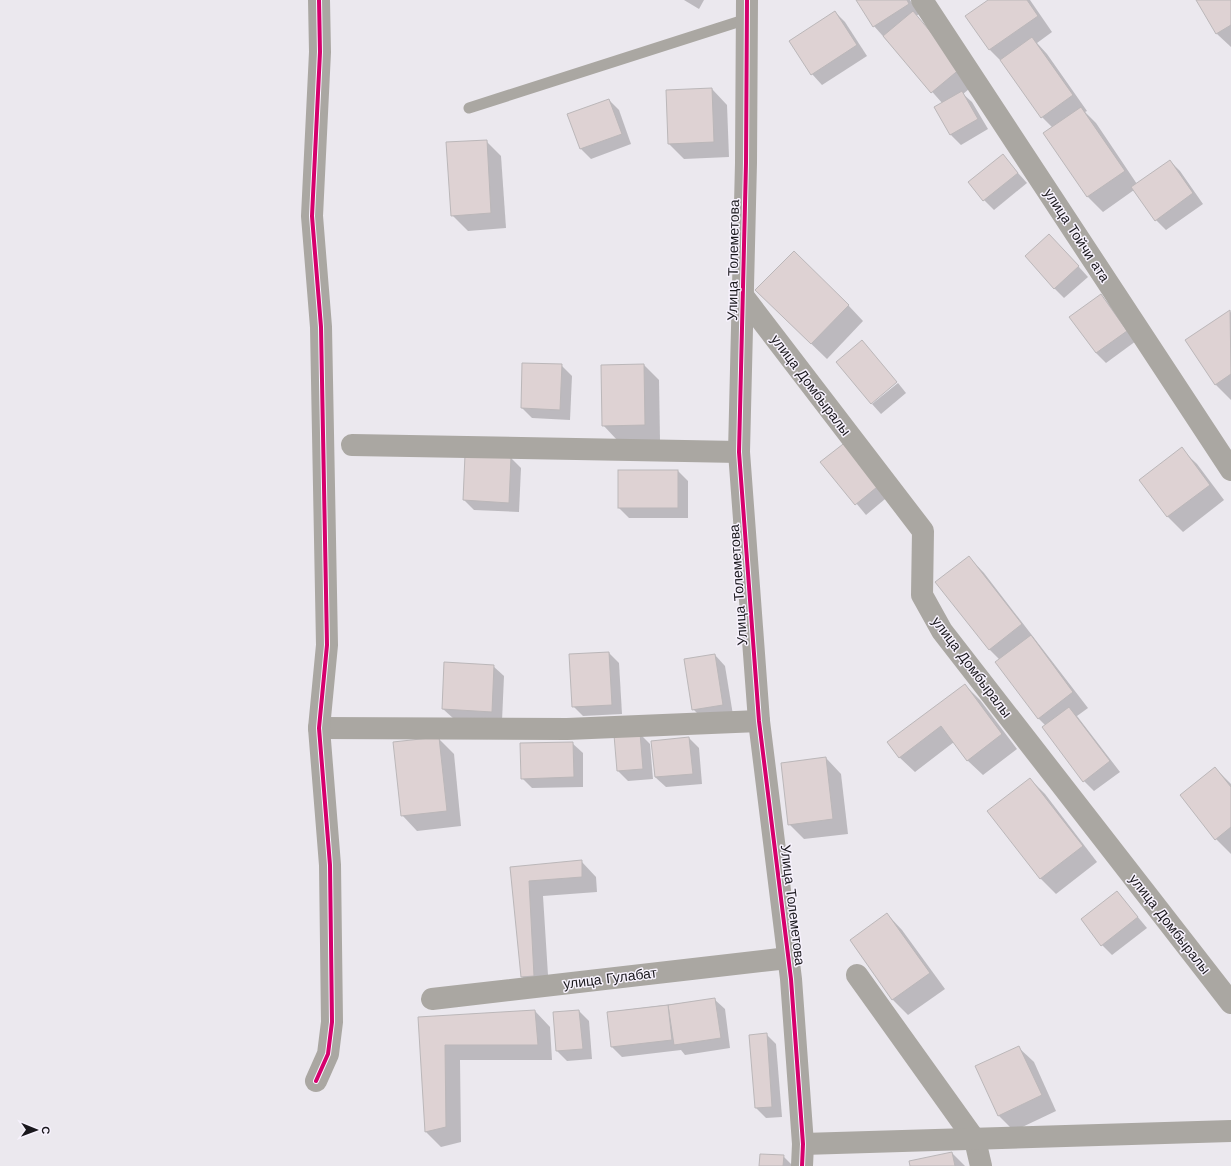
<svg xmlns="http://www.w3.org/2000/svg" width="1231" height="1166" viewBox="0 0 1231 1166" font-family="'Work Sans',sans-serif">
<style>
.shadow{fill:#0003}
.building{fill:#ded2d3;stroke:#bbb7b9}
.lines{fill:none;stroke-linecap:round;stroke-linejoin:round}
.lane{stroke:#aaa7a2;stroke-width:11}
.street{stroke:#aaa7a2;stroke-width:22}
.cycleway-casing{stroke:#f7f2fd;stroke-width:6}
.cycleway{stroke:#d6006c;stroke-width:4}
.labels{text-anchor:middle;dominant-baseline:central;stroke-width:3;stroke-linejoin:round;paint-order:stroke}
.street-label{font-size:14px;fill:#1a181d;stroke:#f7f2fd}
</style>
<rect width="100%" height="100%" fill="#ebe8ee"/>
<g class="shadow">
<polygon points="684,0 704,0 699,9"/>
<polygon points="857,0 910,0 919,14 916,16 975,84 963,94 972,102 988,129 961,145 951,135 936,108 943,104 874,26"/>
<polygon points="990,0 1030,0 1052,32 1037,43 1047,54 1087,111 1085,112 1096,123 1137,184 1170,161 1180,171 1203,204 1166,230 1156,220 1134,190 1103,212 1088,197 1044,133 1052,127 1042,117 1005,65 990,50 967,16"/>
<polygon points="1197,0 1231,0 1231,47 1217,34"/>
<polygon points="835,12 845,22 867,56 822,85 812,74"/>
<polygon points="712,89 727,105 729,157 684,159 669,144"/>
<polygon points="609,100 619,110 631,144 591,159 581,149"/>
<polygon points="486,141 501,156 506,228 468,231 452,215"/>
<polygon points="1002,155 1027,183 994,210 984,200"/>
<polygon points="1059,245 1088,277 1064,298 1054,288"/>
<polygon points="1101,296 1111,306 1136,341 1106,363 1096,353"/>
<polygon points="848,305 863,321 827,359 772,306"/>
<polygon points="1230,311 1231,313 1231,400 1215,384"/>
<polygon points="561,365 572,376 570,420 532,418 522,408"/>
<polygon points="644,365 659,380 660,440 618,441 603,425"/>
<polygon points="898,383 906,393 881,414 872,404"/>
<polygon points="1181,449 1197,464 1224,500 1183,532 1168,517 1140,480"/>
<polygon points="511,458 521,468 519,512 474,510 464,500"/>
<polygon points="822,462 891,494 866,515"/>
<polygon points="678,471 688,481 688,518 629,518 619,508"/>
<polygon points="969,557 984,573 1088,708 1077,716 1120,772 1094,791 1084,781 1046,726 1038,718 1000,660 989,649"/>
<polygon points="609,653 619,663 622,714 583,716 573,706 570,655"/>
<polygon points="715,655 725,666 733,715 703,719 693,709"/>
<polygon points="493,666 504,676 502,721 454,719 443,709"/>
<polygon points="965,685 980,700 1017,749 983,775 967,760 954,742 915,772 899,757"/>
<polygon points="640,734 650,744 653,779 628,781 618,771"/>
<polygon points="689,738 699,748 702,784 666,787 655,777 652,742"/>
<polygon points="439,739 454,754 461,826 417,831 402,815"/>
<polygon points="572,743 583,753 583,787 532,788 522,778"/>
<polygon points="826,758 841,774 848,834 804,839 789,824"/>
<polygon points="1215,768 1231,784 1231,854 1216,839"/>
<polygon points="1030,779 1045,794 1097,862 1056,894 1041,879 989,811"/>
<polygon points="581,861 596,877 597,892 543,896 549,991 537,992 522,977 511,868"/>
<polygon points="1117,892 1147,928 1112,955 1102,945"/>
<polygon points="887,914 902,930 945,989 908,1015 893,1000 851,941"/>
<polygon points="714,999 725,1009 730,1048 685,1055 681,1050 622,1057 612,1047 608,1012"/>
<polygon points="535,1011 550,1027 552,1060 460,1060 461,1142 441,1147 426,1132 419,1018"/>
<polygon points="579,1011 589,1021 592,1059 567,1061 557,1051"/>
<polygon points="766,1034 776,1044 782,1117 766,1118 756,1108 750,1036"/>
<polygon points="1018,1047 1034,1062 1056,1111 1014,1131 998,1115"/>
<polygon points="952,1153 965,1166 911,1166"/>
<polygon points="783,1156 793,1166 760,1166"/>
</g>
<g class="building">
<polygon points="856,0 907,0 909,4 873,27"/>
<polygon points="988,0 1027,0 1038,16 989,50 965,16"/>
<polygon points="1196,0 1231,0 1231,25 1216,34"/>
<polygon points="835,11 857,45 811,75 789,41"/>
<polygon points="913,11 961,68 931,93 883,36"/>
<polygon points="1032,37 1073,95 1041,118 1000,60"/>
<polygon points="712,88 714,142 668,144 666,90"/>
<polygon points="962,91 978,119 950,135 934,107"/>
<polygon points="609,99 622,134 580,149 567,114"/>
<polygon points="1081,107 1125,171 1087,197 1043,133"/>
<polygon points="487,140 491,213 451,216 446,142"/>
<polygon points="1003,154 1018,173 983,201 968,182"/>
<polygon points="1170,160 1193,193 1155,221 1131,187"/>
<polygon points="1049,234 1079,266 1054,289 1025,256"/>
<polygon points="794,251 849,305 811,344 755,290"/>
<polygon points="1101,294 1127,331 1096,353 1069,317"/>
<polygon points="1230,310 1231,374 1215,385 1185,340"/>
<polygon points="862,340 897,382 871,404 836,362"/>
<polygon points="522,363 562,364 560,410 521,408"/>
<polygon points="644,364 645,425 602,426 601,365"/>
<polygon points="847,441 882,483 855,505 820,462"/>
<polygon points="1182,447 1210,485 1167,517 1139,480"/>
<polygon points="465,455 511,457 509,503 463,500"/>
<rect x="618" y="470" width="60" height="38"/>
<polygon points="969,556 1022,624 989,650 935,582"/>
<polygon points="1031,635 1073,692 1038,719 995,662"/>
<polygon points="609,652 612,705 572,707 569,654"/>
<polygon points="715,654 723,705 692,710 684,659"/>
<polygon points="444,662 494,665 492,712 442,709"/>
<polygon points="965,684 1002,734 967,761 941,726 899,758 887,742"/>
<polygon points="1069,707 1110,761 1083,782 1042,727"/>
<polygon points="640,733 643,769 617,771 614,735"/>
<polygon points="439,737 447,811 401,816 393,742"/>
<polygon points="689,737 693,774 655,777 651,741"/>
<polygon points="573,742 574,777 521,779 520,743"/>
<polygon points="826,757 833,819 788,825 781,763"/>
<polygon points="1215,767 1231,787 1231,827 1215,840 1180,795"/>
<polygon points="1030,778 1083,846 1040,879 987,811"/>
<polygon points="582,860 582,877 529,881 534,976 521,977 510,867"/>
<polygon points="1117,891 1138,917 1101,946 1081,919"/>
<polygon points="887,913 930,973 892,1000 850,940"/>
<polygon points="715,998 721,1038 674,1045 668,1005"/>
<polygon points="668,1005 672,1040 611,1047 607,1012"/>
<polygon points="535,1010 538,1045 445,1045 446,1127 425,1132 418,1017"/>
<polygon points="579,1010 583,1049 556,1051 553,1012"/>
<polygon points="767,1033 772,1107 755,1108 749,1035"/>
<polygon points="1019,1046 1042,1095 998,1116 975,1066"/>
<polygon points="952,1152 955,1166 910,1166 909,1161"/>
<polygon points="760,1154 784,1155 783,1166 759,1166"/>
</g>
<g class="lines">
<polyline class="lane" points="469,108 747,19"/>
<g class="street">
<polyline points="747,0 746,163 739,452 759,721 791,979 803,1144 802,1166"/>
<polyline points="922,0 1231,470"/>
<polyline points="743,296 923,531 922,595 942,631 1231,1003"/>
<polyline points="352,445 739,452"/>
<polyline points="319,728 567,729 759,721"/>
<polyline points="857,975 975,1140 981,1166"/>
<polyline points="432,999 788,958"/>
<polyline points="316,1081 328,1054 332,1022 330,865 319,728 327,645 321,327 312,216 320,52 319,0"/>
<polyline points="803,1144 1231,1131"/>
</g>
<defs>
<g id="cycleway">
<polyline points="747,0 746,163 739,452 759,721 791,979 803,1144 802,1166"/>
<polyline points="316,1081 328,1054 332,1022 330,865 319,728 327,645 321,327 312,216 320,52 319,0"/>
</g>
</defs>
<use href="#cycleway" class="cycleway-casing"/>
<use href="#cycleway" class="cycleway"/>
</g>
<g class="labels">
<g class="street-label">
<text transform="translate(1077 235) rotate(57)">улица Тойчи ата</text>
<text transform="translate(733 260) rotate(-89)">Улица Толеметова</text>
<text transform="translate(811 385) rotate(53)">улица Домбыралы</text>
<text transform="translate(738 585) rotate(-94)">Улица Толеметова</text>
<text transform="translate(972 667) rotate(53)">улица Домбыралы</text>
<text transform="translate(793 905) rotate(83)">Улица Толеметова</text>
<text transform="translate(1170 924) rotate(52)">улица Домбыралы</text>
<text transform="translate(610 978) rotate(-7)">улица Гулабат</text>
</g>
</g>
<g transform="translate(36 1130) rotate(91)" stroke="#f7f2fd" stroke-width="3" paint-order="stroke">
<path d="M0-3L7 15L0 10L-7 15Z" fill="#1a181d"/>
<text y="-6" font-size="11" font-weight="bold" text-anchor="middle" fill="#1a181d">С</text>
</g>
</svg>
